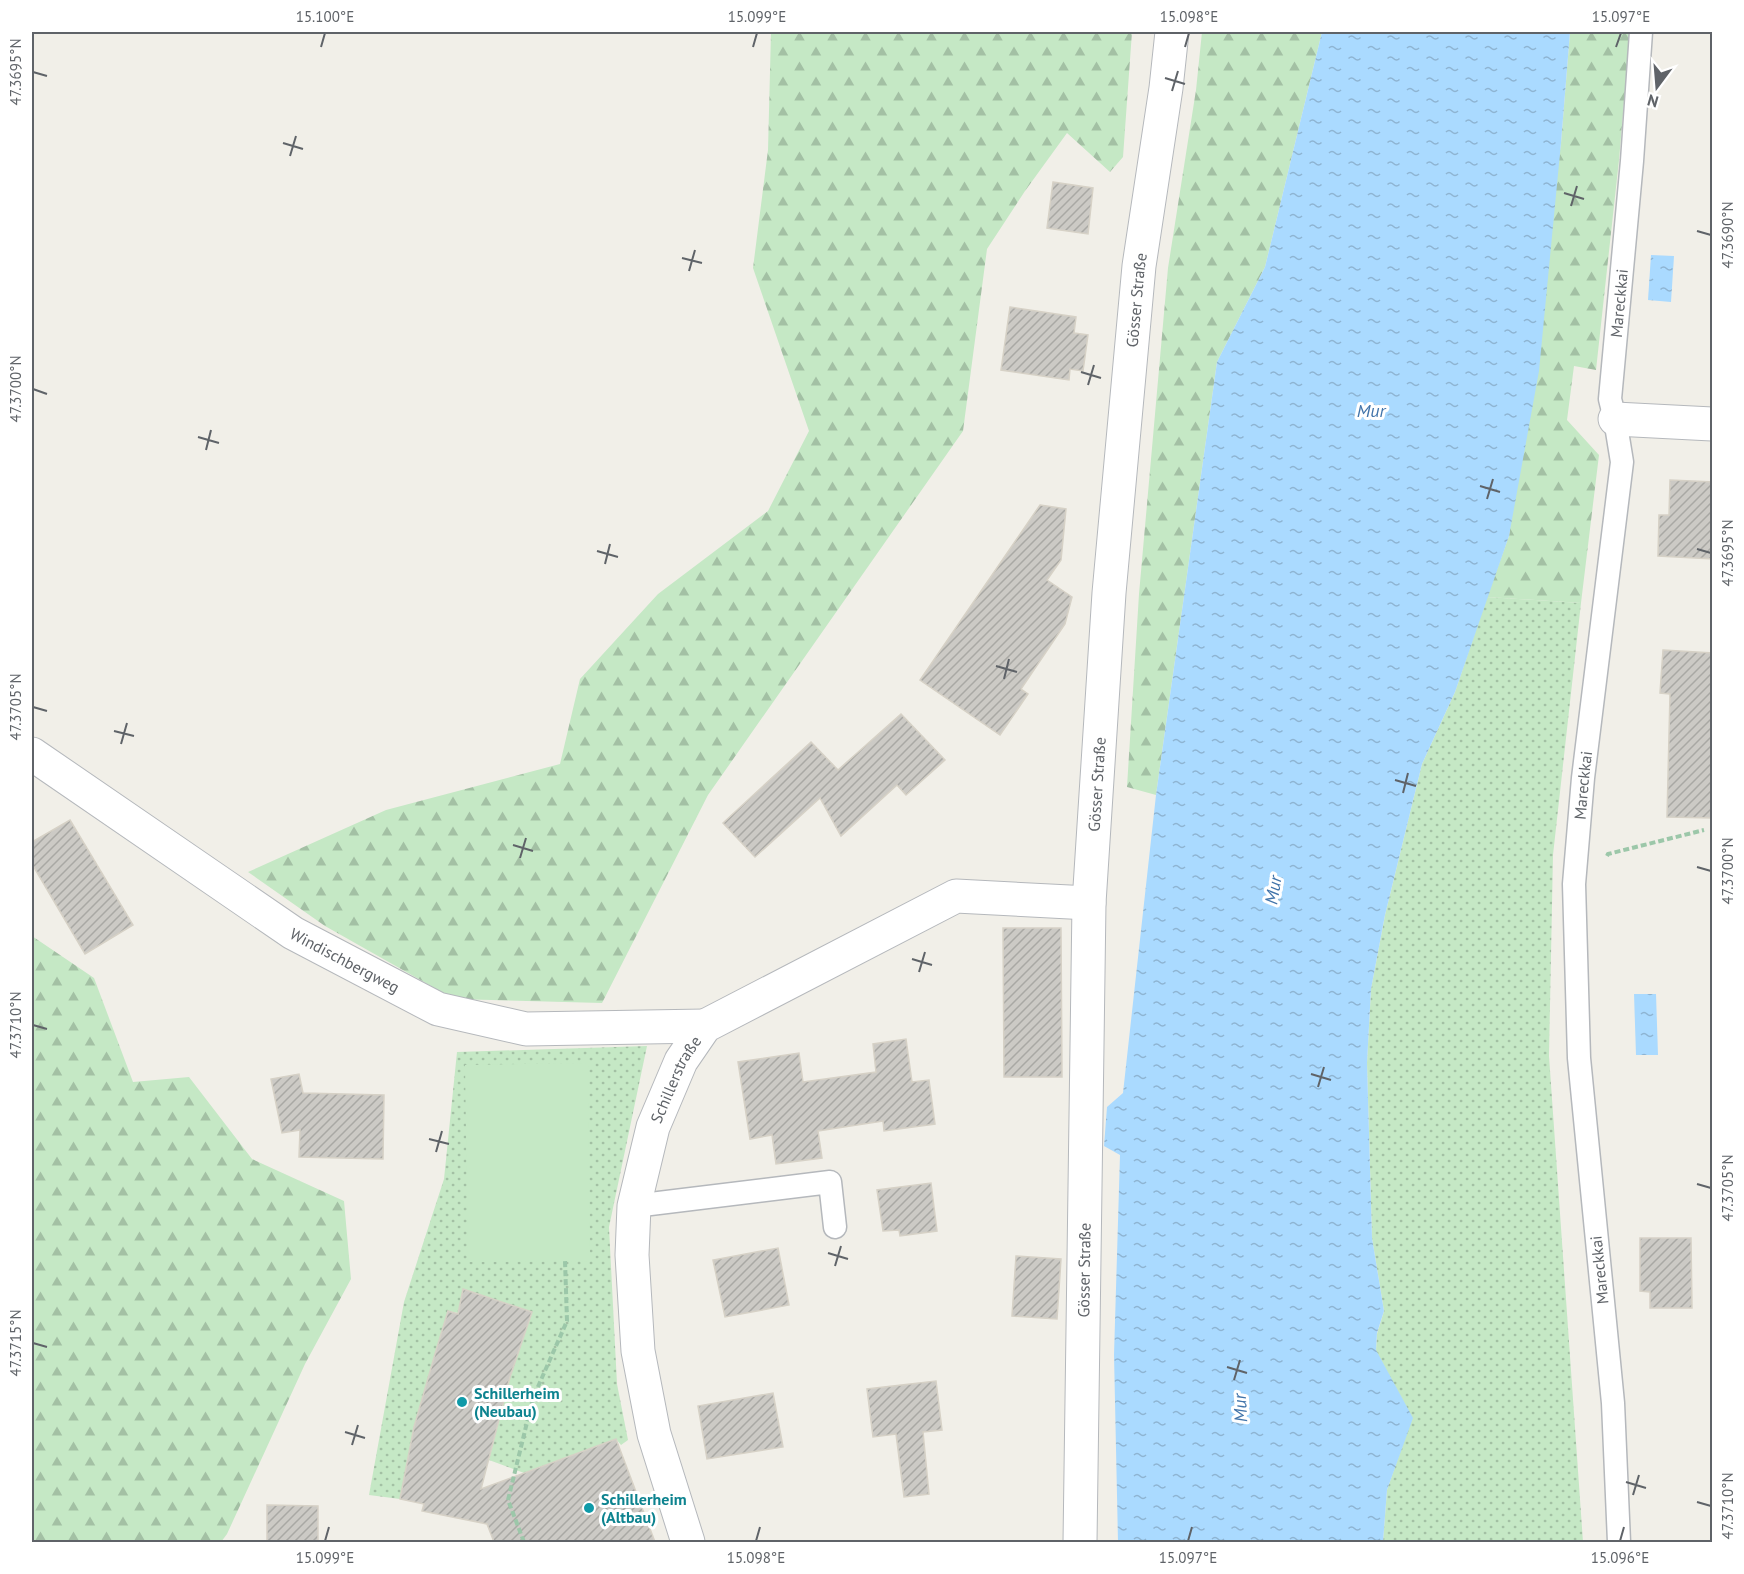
<svg xmlns="http://www.w3.org/2000/svg" width="1744" height="1574" viewBox="0 0 1744 1574" font-family="'PT Sans',sans-serif">
<style>
.grass{fill:url(#grass-dots)}
.forest{fill:url(#forest-firs)}
.park{fill:#c5e8c5}
.water{fill:url(#water-ripples)}
.building{fill:url(#building-hatch);stroke:#d6d1c6;stroke-width:1.5}
.lines{fill:none;stroke-linecap:round;stroke-linejoin:round}
.service-casing{stroke:#b5b8bc;stroke-width:25}
.minor-casing{stroke:#b5b8bc;stroke-width:35}
.path{stroke:#9cc7a9;stroke-width:4;stroke-dasharray:6 3;stroke-linecap:butt}
.service{stroke:#fff;stroke-width:22}
.minor{stroke:#fff;stroke-width:33}
.ticks{fill:none;stroke:#5f6368;stroke-width:2}
.culture-dot{fill:#0f9aa8;stroke:#fff;stroke-width:2}
.labels{text-anchor:middle;dominant-baseline:central;stroke-width:6;stroke-linejoin:round;paint-order:stroke}
.street-label{font-size:16px;fill:#5f6368;stroke:#fff}
.culture-label{font-size:16px;font-weight:bold;fill:#0d838f;stroke:#fff;text-anchor:start}
.water-label{font-size:18px;font-style:italic;fill:#4174aa;stroke:#fff}
.neatline{fill:none;stroke:#5f6368;stroke-width:2}
.ticks-label{font-size:15px;text-anchor:middle;fill:#5f6368}
</style>
<defs>
<pattern id="grass-dots" width="8" height="8" patternUnits="userSpaceOnUse" patternTransform="scale(1.5)"><rect width="8" height="8" fill="#c5e8c5"/><path d="M2 2h.1M6 6h.1" fill="none" stroke="#a3c0a4" stroke-width="1.8" stroke-linecap="round"/></pattern>
<pattern id="forest-firs" width="22" height="20" patternUnits="userSpaceOnUse" patternTransform="scale(1.5)"><rect width="22" height="20" fill="#c5e8c5"/><path d="M5 1l3.5 6h-7zM16 11l3.5 6h-7z" fill="#a3c0a4"/></pattern>
<pattern id="water-ripples" width="26" height="14" patternUnits="userSpaceOnUse" patternTransform="scale(1.5)"><rect width="26" height="14" fill="#aadaff"/><path d="M2 4q2-2 4 0t4 0M15 11q2-2 4 0t4 0" fill="none" stroke="#8eb4d2"/></pattern>
<pattern id="building-hatch" width="6" height="6" patternUnits="userSpaceOnUse" patternTransform="scale(1.5)"><rect width="6" height="6" fill="#cccac5"/><path d="M-1 1l2-2M0 6l6-6M5 7l2-2" fill="none" stroke="#a9a8a4"/></pattern>
</defs>
<rect width="100%" height="100%" fill="#f1efe8"/>
<g class="grass">
<polygon points="1487,597 1581,603 1553,855 1549,1056 1583,1542 1383,1542 1387,1490 1412,1418 1376,1351 1377,1334 1384,1311 1372,1238 1367,1063 1371,989 1385,915 1422,764 1455,692"/>
<polygon points="647,1046 609,1227 617,1384 628,1440 621,1445 616,1439 524,1473 489,1460 510,1377 532,1313 463,1289 458,1313 448,1311 414,1427 400,1499 369,1495 404,1302 444,1179 457,1052"/>
</g>
<g class="forest">
<polygon points="771,32 1132,32 1123,157 1110,172 1067,133 1025,191 987,249 963,431 708,795 602,1003 454,999 325,926 248,872 386,810 560,764 580,679 658,594 768,511 809,431 753,268 768,150"/>
<polygon points="1202,32 1322,32 1265,267 1217,362 1156,795 1127,787 1139,594 1168,268 1196,90"/>
<polygon points="1570,32 1630,32 1619,160 1596,370 1574,366 1567,420 1599,455 1581,603 1487,597 1509,536 1561,143"/>
<polygon points="32,936 94,978 133,1082 189,1077 252,1159 344,1201 351,1279 305,1364 227,1534 221,1542 32,1542"/>
</g>
<polygon class="park" points="588,1063 590,1261 468,1262 465,1065"/>
<g class="water">
<polygon points="1322,32 1570,32 1561,143 1539,371 1509,536 1455,692 1422,764 1385,915 1371,989 1367,1063 1372,1238 1384,1311 1377,1333 1376,1350 1413,1418 1387,1490 1383,1542 1118,1542 1114,1355 1120,1155 1104,1146 1107,1107 1123,1093 1156,795 1217,362 1265,267"/>
<polygon points="1651,255 1674,256 1671,302 1648,300"/>
<polygon points="1634,994 1656,994 1658,1055 1636,1055"/>
</g>
<g class="building">
<polygon points="1053,182 1093,188 1088,234 1047,228"/>
<polygon points="1010,307 1076,317 1074,333 1088,335 1083,371 1070,369 1069,380 1001,370"/>
<polygon points="1670,480 1713,482 1713,559 1658,556 1659,515 1669,515"/>
<polygon points="1040,505 1066,509 1061,560 1047,580 1072,597 1065,624 1021,689 1028,694 1000,735 920,680"/>
<polygon points="1663,650 1713,653 1713,818 1667,817 1670,694 1660,693"/>
<polygon points="901,714 945,760 906,795 897,785 841,836 820,798 755,857 723,823 811,742 838,770"/>
<polygon points="70,820 133,925 85,954 32,864 32,842"/>
<polygon points="1003,928 1061,928 1062,1077 1004,1077"/>
<polygon points="906,1039 912,1082 929,1080 935,1124 884,1131 883,1121 818,1131 822,1158 776,1164 772,1135 750,1139 738,1062 799,1053 803,1082 876,1072 873,1044"/>
<polygon points="299,1074 303,1093 384,1095 383,1159 299,1157 300,1130 282,1133 271,1079"/>
<polygon points="931,1183 937,1231 900,1236 899,1230 883,1231 877,1190"/>
<polygon points="1640,1238 1691,1238 1692,1308 1650,1308 1650,1292 1640,1291"/>
<polygon points="778,1248 789,1305 725,1317 713,1260"/>
<polygon points="1016,1256 1061,1259 1057,1319 1012,1316"/>
<polygon points="463,1289 532,1312 510,1377 481,1489 616,1439 655,1542 494,1542 487,1524 422,1511 424,1504 400,1499 414,1427 435,1354 448,1311 458,1314"/>
<polygon points="936,1381 942,1430 923,1432 929,1494 904,1497 896,1434 873,1437 867,1389"/>
<polygon points="773,1393 783,1447 707,1459 698,1406"/>
<polygon points="267,1505 318,1506 318,1542 267,1542"/>
</g>
<g class="lines">
<defs>
<g id="service">
<polyline points="634,1206 830,1182 835,1227"/>
<path id="s1" d="M1619 1542 1613 1403 1579 1058 1574 884 1583 778 1622 462 1615 419 1610 399 1632 161 1641 32"/>
</g>
<g id="minor">
<polyline points="1615,419 1712,424"/>
<path id="s2" d="M32 754 293 933 438 1009 526 1029 705 1026"/>
<path id="s3" d="M688 1542 654 1434 638 1351 632 1255 634 1206 653 1127 681 1061 705 1026 956 896 1089 903"/>
<path id="s4" d="M1080 1542 1089 903 1109 593 1139 266 1166 88 1172 32"/>
</g>
</defs>
<use href="#service" class="service-casing"/>
<use href="#minor" class="minor-casing"/>
<g class="path">
<polyline points="1607,856 1608,854 1704,830"/>
<polyline points="524,1542 508,1500 533,1398 567,1321 565,1261"/>
</g>
<use href="#service" class="service"/>
<use href="#minor" class="minor"/>
</g>
<path class="ticks" d="M321 47 325 33M753 47 757 33M1185 47 1189 33M1616 47 1621 33M33 72 47 76M1165 78 1185 84M1172 91 1178 71M283 143 303 149M290 156 296 136M1564 193 1584 199M1571 206 1577 186M1697 231 1711 235M682 258 702 263M689 271 695 250M1081 372 1101 378M1088 385 1094 365M33 389 47 394M198 437 219 443M206 450 211 430M1480 486 1500 492M1487 499 1493 479M1697 549 1711 553M597 551 618 557M605 564 610 544M996 666 1017 672M1004 679 1009 659M33 707 47 711M114 731 134 736M121 744 127 723M1395 780 1416 786M1403 793 1408 773M513 845 533 851M520 858 526 838M1697 867 1711 871M912 959 932 965M919 972 925 952M33 1025 47 1029M1311 1074 1331 1080M1318 1087 1324 1067M429 1139 449 1144M436 1152 442 1131M1697 1184 1711 1188M828 1253 848 1259M835 1266 841 1246M33 1343 47 1347M1227 1367 1247 1373M1234 1380 1240 1360M345 1432 365 1438M352 1445 358 1425M1626 1482 1646 1488M1633 1495 1639 1475M1697 1502 1711 1506M325 1541 329 1527M756 1541 760 1527M1188 1541 1192 1527M1620 1541 1624 1527"/>
<g class="culture-dot">
<circle cx="462" cy="1402" r="6"/>
<circle cx="589" cy="1508" r="6"/>
</g>
<g class="labels">
<g class="street-label">
<text stroke="none"><textPath href="#s4" startOffset="1244">Gösser Straße</textPath></text>
<text stroke="none"><textPath href="#s1" startOffset="1245">Mareckkai</textPath></text>
<text stroke="none"><textPath href="#s4" startOffset="758">Gösser Straße</textPath></text>
<text stroke="none"><textPath href="#s1" startOffset="759">Mareckkai</textPath></text>
<text stroke="none"><textPath href="#s2" startOffset="375">Windischbergweg</textPath></text>
<text stroke="none"><textPath href="#s3" startOffset="477">Schillerstraße</textPath></text>
<text transform="translate(1599 1270) rotate(-96)">Mareckkai</text>
<text stroke="none"><textPath href="#s4" startOffset="272">Gösser Straße</textPath></text>
</g>
<g class="culture-label">
<text x="474" y="1393">Schillerheim<tspan x="474" dy="18">(Neubau)</tspan></text>
<text x="601" y="1499">Schillerheim<tspan x="601" dy="18">(Altbau)</tspan></text>
</g>
<g class="water-label">
<text x="1371" y="410">Mur</text>
<text transform="translate(1273 890) rotate(-80)">Mur</text>
<text transform="translate(1240 1408) rotate(-93)">Mur</text>
</g>
</g>
<rect width="1744" height="1574" fill="none" stroke="#ffffff" stroke-width="66"/>
<g transform="translate(1657 87) rotate(196)" stroke="#ffffff" stroke-width="4.5" paint-order="stroke">
<path d="M0-4.5L10 22L0 15L-10 22Z" fill="#5f6368"/>
<text y="-9" font-size="16" font-weight="bold" text-anchor="middle" fill="#5f6368">N</text>
</g>
<rect x="33" y="33" width="1678" height="1508" class="neatline"/>
<g class="ticks-label">
<text x="325" y="22">15.100°E</text>
<text x="757" y="22">15.099°E</text>
<text x="1189" y="22">15.098°E</text>
<text x="1621" y="22">15.097°E</text>
<text transform="translate(16 72) rotate(-90)" y="5">47.3695°N</text>
<text transform="translate(1728 235) rotate(-90)" y="5">47.3690°N</text>
<text transform="translate(16 389) rotate(-90)" y="5">47.3700°N</text>
<text transform="translate(1728 553) rotate(-90)" y="5">47.3695°N</text>
<text transform="translate(16 707) rotate(-90)" y="5">47.3705°N</text>
<text transform="translate(1728 871) rotate(-90)" y="5">47.3700°N</text>
<text transform="translate(16 1025) rotate(-90)" y="5">47.3710°N</text>
<text transform="translate(1728 1188) rotate(-90)" y="5">47.3705°N</text>
<text transform="translate(16 1343) rotate(-90)" y="5">47.3715°N</text>
<text transform="translate(1728 1506) rotate(-90)" y="5">47.3710°N</text>
<text x="325" y="1563">15.099°E</text>
<text x="756" y="1563">15.098°E</text>
<text x="1188" y="1563">15.097°E</text>
<text x="1620" y="1563">15.096°E</text>
</g>
</svg>
